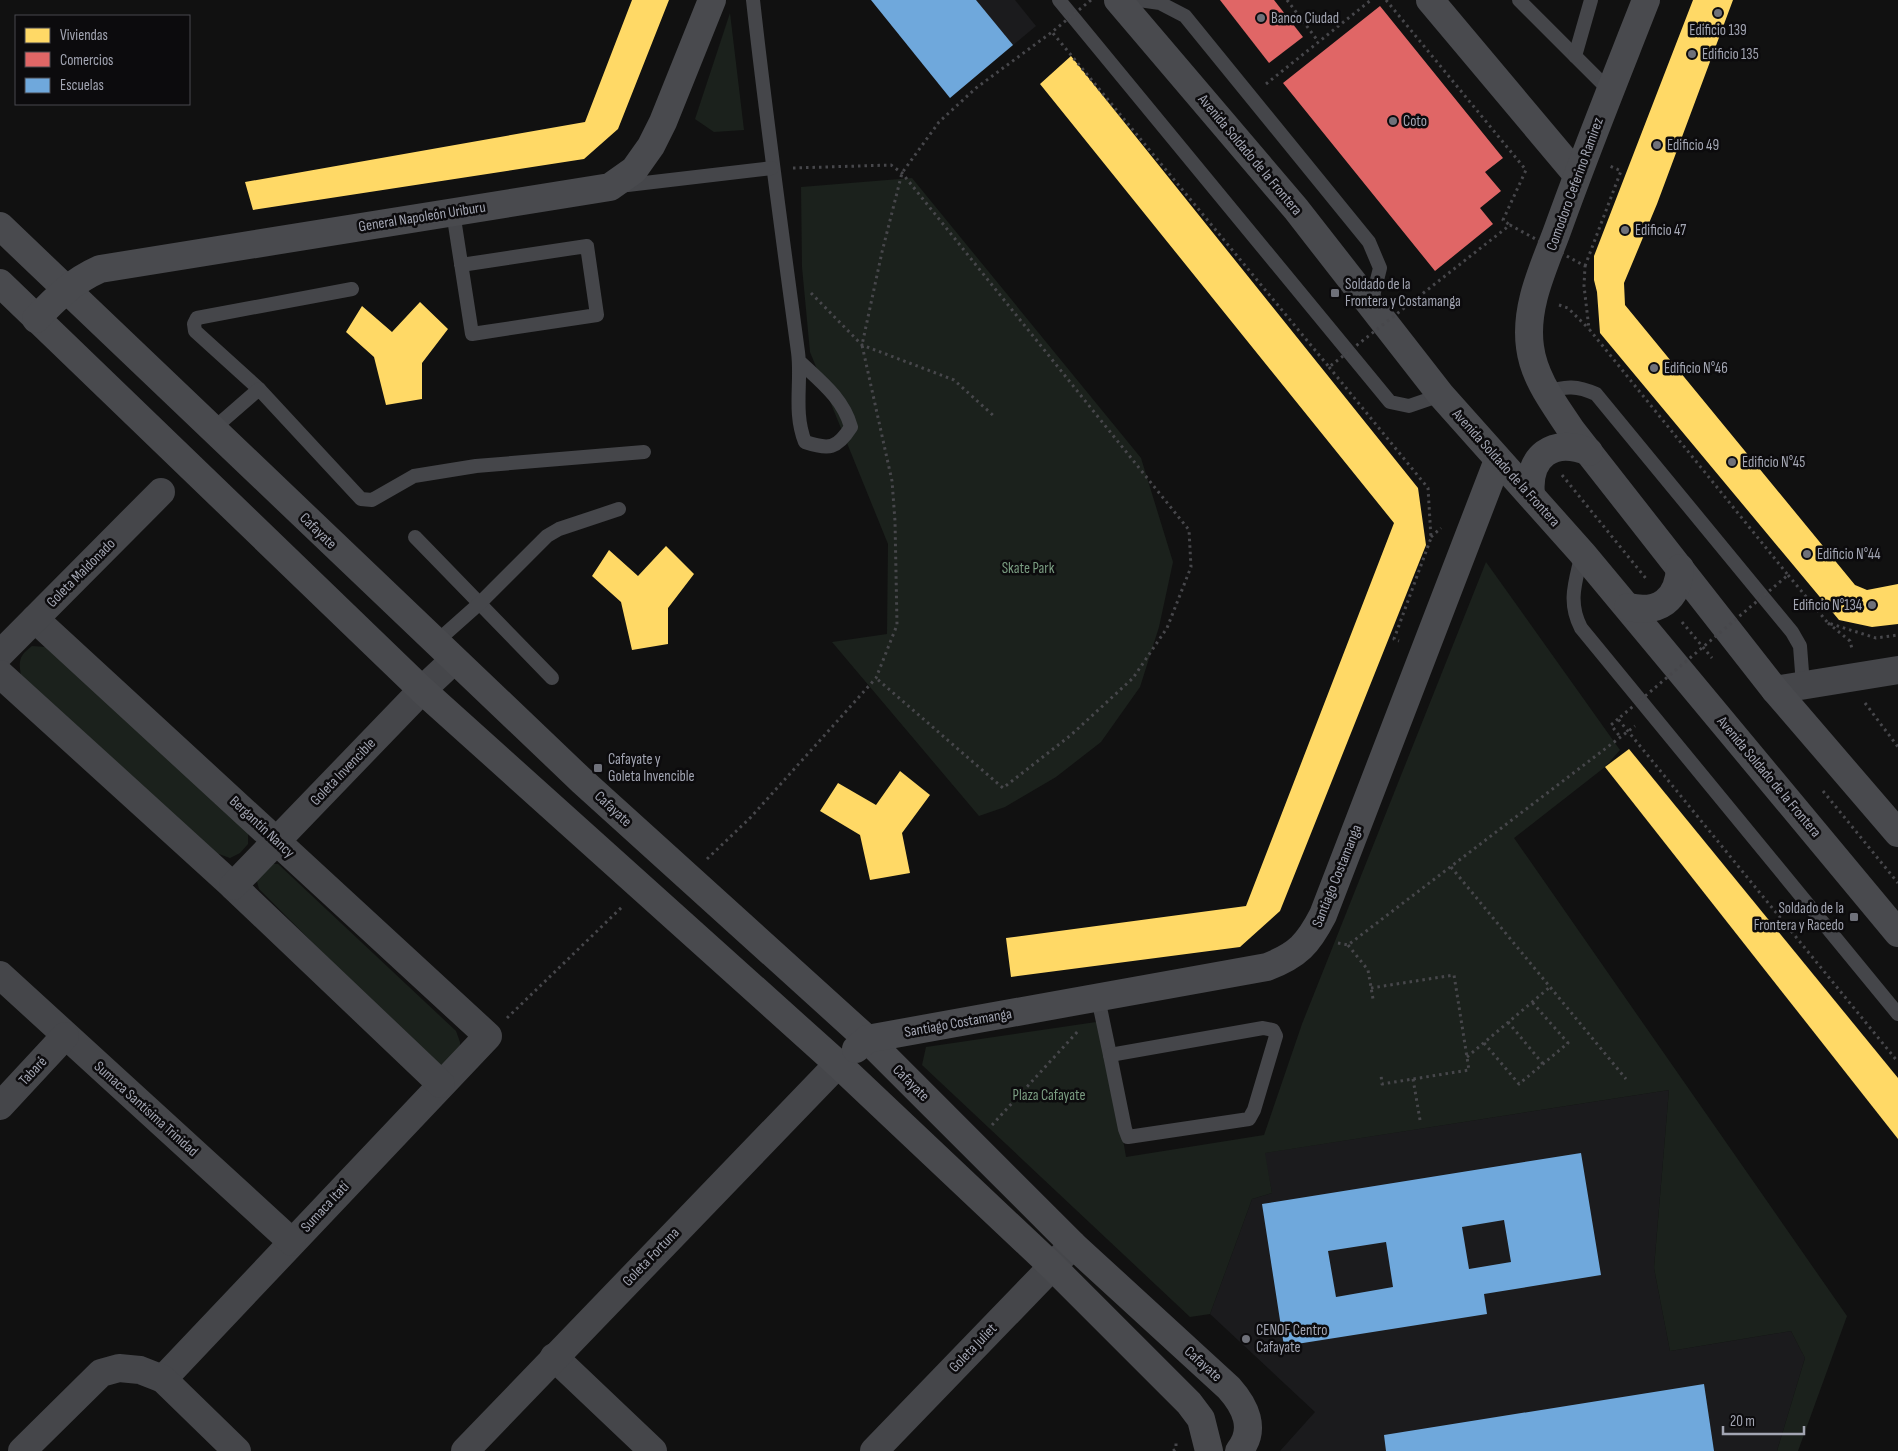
<svg xmlns="http://www.w3.org/2000/svg" width="1898" height="1451" viewBox="0 0 1898 1451" font-family="'Sofia Sans Condensed',sans-serif">
<style>
.built{fill:#1b1b1d}
.green{fill:#1b211c}
.homes{fill:#ffd966}
.shops{fill:#e06666}
.schools{fill:#6fa8dc;fill-rule:evenodd}
.lines{fill:none;stroke-linecap:round;stroke-linejoin:round}
.path{stroke:#47474b;stroke-width:3;stroke-dasharray:2.5 4;stroke-linecap:butt}
.lane{stroke:#45464a;stroke-width:14}
.street{stroke:#45464a;stroke-width:28}
.secondary{stroke:#494a4e;stroke-width:28}
.path-bridge{stroke:#47474b;stroke-width:3;stroke-dasharray:2.5 4;stroke-linecap:butt}
.poi-dot{fill:#6f717a;stroke:#0c0b0d;stroke-width:2}
.labels{text-anchor:middle;dominant-baseline:central;stroke-width:5;stroke-linejoin:round;paint-order:stroke}
.poi-label{font-size:15px;fill:#a2a5b2;stroke:#0c0b0d;text-anchor:start}
.street-label{font-size:15px;fill:#a2a5b2;stroke:#0c0b0d}
.park-label{font-size:15px;fill:#7a9c81;stroke:#0c0b0d}
</style>
<rect width="100%" height="100%" fill="#111"/>
<g class="built">
<polygon points="871,0 1015,0 1036,26 950,98"/>
<polygon points="1669,1090 1654,1268 1670,1351 1791,1331 1805,1358 1777,1451 1280,1451 1315,1412 1210,1314 1252,1199 1272,1193 1264,1153"/>
</g>
<g class="green">
<polygon points="730,13 744,130 714,132 695,119"/>
<polygon points="912,178 1141,458 1173,562 1159,627 1140,687 1101,742 1056,777 1005,807 979,816 832,642 887,634 888,544 810,352 802,267 801,187"/>
<polygon points="1486,562 1620,750 1605,767 1514,838 1847,1316 1798,1451 1777,1451 1805,1358 1791,1331 1670,1351 1654,1268 1669,1090 1265,1153 1272,1193 1252,1199 1210,1314 1190,1317 922,1065 926,1047 1103,1021 1126,1157 1264,1135 1302,1024"/>
<path d="M32 646 46 647 248 832V844L240 853 230 858 216 853 21 675C18 660 20 655 32 646Z"/>
<polygon points="268,864 278,864 456,1031 460,1042 460,1053 442,1066 433,1063 259,889 256,878"/>
</g>
<g class="homes">
<polygon points="632,0 669,0 618,129 584,159 253,210 245,182 585,122"/>
<polygon points="1693,0 1733,0 1657,204 1624,283 1625,305 1855,585 1867,590 1898,584 1898,624 1872,627 1839,620 1600,333 1597,292 1594,280 1594,256"/>
<polygon points="1071,56 1418,488 1426,545 1280,911 1240,947 1011,977 1006,938 1246,906 1394,523 1040,84"/>
<polygon points="420,302 448,329 422,363 422,399 386,405 374,357 346,332 362,306 392,332"/>
<polygon points="666,546 694,574 668,608 668,644 632,650 621,602 592,576 609,550 638,576"/>
<polygon points="1629,749 1898,1078 1898,1139 1605,767"/>
<polygon points="900,771 930,795 902,833 910,873 870,880 860,835 820,811 838,783 876,805"/>
</g>
<g class="shops">
<polygon points="1220,0 1274,0 1303,37 1269,63"/>
<polygon points="1380,6 1503,158 1485,172 1501,191 1480,208 1493,224 1435,271 1283,83"/>
</g>
<g class="schools">
<polygon points="871,0 976,0 1013,45 950,98"/>
<path d="M1581 1153 1601 1275 1484 1294 1487 1314 1284 1346 1262 1204ZM1504 1220 1511 1262 1469 1269 1462 1227ZM1386 1242 1393 1287 1336 1297 1328 1251Z"/>
<polygon points="1704,1384 1714,1451 1386,1451 1384,1435"/>
</g>
<g class="lines">
<g class="path">
<polyline points="1287,0 1318,41"/>
<polyline points="1386,0 1526,170 1503,220 1510,225"/>
<polyline points="1266,84 1371,0"/>
<polyline points="793,168 891,165 902,173 1189,530 1191,567 1167,628 1133,678 1071,735 1003,788 876,678"/>
<polyline points="1585,266 1621,171 1610,166"/>
<polyline points="811,293 862,345 954,380 995,417"/>
<polyline points="1559,305 1568,308 1589,329"/>
<polyline points="1329,367 1428,488 1431,538 1394,639 1399,641"/>
<polyline points="1562,475 1648,581"/>
<polyline points="1431,537 1441,528"/>
<polyline points="1788,575 1828,623 1876,638 1898,635"/>
<polyline points="1682,622 1712,658"/>
<polyline points="1828,623 1850,641 1852,649"/>
<polyline points="1865,703 1898,747"/>
<polyline points="1618,719 1611,725 1621,738"/>
<polyline points="1823,791 1898,883"/>
<polyline points="707,859 751,817 876,678 897,625 895,521 892,481 862,345 882,252 902,173 939,122 976,88 1052,32"/>
<polyline points="1451,867 1626,1079"/>
<polyline points="1338,943 1348,945 1635,726"/>
<polyline points="1348,945 1368,970 1373,999"/>
<polyline points="1371,988 1454,975 1469,1070 1382,1084 1381,1075"/>
<polyline points="507,1018 623,906"/>
<polyline points="1508,1022 1543,1064"/>
<polyline points="1484,1043 1519,1084 1568,1043 1532,1002"/>
<polyline points="1467,1057 1550,987"/>
<polyline points="1413,1079 1420,1120"/>
<polyline points="992,1125 1079,1030"/>
<polyline points="1173,1451 1176,1449 1176,1440"/>
</g>
<g class="lane">
<path d="M753 0C766 118 782 234 798 352 802 382 793 412 805 442 829 450 837 449 851 427 843 398 820 381 799 361"/>
<polyline points="1059,0 1390,402 1409,406 1441,395"/>
<polyline points="1139,0 1160,3 1185,16 1369,242 1380,268 1371,304"/>
<polyline points="1519,0 1610,91"/>
<polyline points="1575,56 1591,0"/>
<polyline points="619,186 772,168"/>
<polyline points="453,212 472,334 597,315 587,246 461,265"/>
<polyline points="259,389 195,331 194,324 197,318 352,289"/>
<path d="M1547 393C1565 385 1578 386 1596 394L1792 632 1800 646 1803 685"/>
<polyline points="212,430 259,389 361,499 372,500 414,476 476,466 644,452"/>
<polyline points="415,537 552,678"/>
<path d="M1582 553C1576 581 1567 601 1581 628L1898 1014"/>
<polyline points="435,643 480,603 547,536 559,529 619,509"/>
<polyline points="1098,998 1110,1055"/>
<polygon points="1263,1028 1273,1030 1276,1036 1254,1110 1249,1119 1128,1137 1125,1129 1110,1055"/>
</g>
<g class="street">
<polyline points="35,619 488,1036 163,1379"/>
<polyline points="0,654 161,492"/>
<polyline points="0,674 233,886 441,1084"/>
<polyline points="1775,690 1898,670"/>
<polyline points="233,886 422,690 454,660"/>
<polyline points="0,975 292,1242"/>
<polyline points="0,1106 65,1036"/>
<polyline points="554,1357 653,1451"/>
<polyline points="22,1451 101,1373 119,1368 140,1370 163,1379 237,1451"/>
<polyline points="465,1451 838,1064"/>
<polyline points="874,1451 1073,1245"/>
</g>
<g class="secondary">
<polyline points="1118,0 1296,209 1441,395 1582,553 1898,933"/>
<polyline points="1430,0 1577,175"/>
<path d="M1646 0C1617 74 1587 148 1560 223 1546 263 1524 304 1530 347 1534 379 1555 405 1572 431L1775 690 1898 833"/>
<path d="M0 226 582 781 867 1039 1073 1245 1229 1388C1245 1406 1257 1429 1239 1451"/>
<polyline points="0,283 422,690 838,1064 1052,1266 1189,1403 1201,1419 1209,1451"/>
<path d="M36 319C56 298 73 281 100 269L610 187 634 170 651 146 663 122 712 0"/>
<path d="M1531 495C1527 456 1553 437 1589 452"/>
<path d="M1628 607C1659 614 1678 600 1680 568"/>
<path d="M856 1049 867 1039 1267 967C1298 955 1308 944 1323 915L1498 460"/>
</g>
<polyline class="path-bridge" points="1091,0 1052,32 1329,367 1510,225 1585,266 1584,286 1589,329 1788,575 1618,719 1898,1062"/>
</g>
<g class="poi-dot">
<circle cx="1718" cy="13" r="5"/>
<circle cx="1261" cy="18" r="5"/>
<circle cx="1692" cy="54" r="5"/>
<circle cx="1393" cy="121" r="5"/>
<circle cx="1657" cy="145" r="5"/>
<circle cx="1625" cy="230" r="5"/>
<rect x="1330" y="288" width="10" height="10" rx="2.5"/>
<circle cx="1654" cy="368" r="5"/>
<circle cx="1732" cy="462" r="5"/>
<circle cx="1807" cy="554" r="5"/>
<circle cx="1872" cy="605" r="5"/>
<rect x="593" y="763" width="10" height="10" rx="2.5"/>
<rect x="1849" y="912" width="10" height="10" rx="2.5"/>
<circle cx="1246" cy="1339" r="5"/>
</g>
<g class="labels">
<g class="poi-label">
<text x="1271" y="18">Banco Ciudad</text>
<text x="1718" y="30" text-anchor="middle">Edificio 139</text>
<text x="1702" y="54">Edificio 135</text>
<text x="1403" y="121">Coto</text>
<text x="1667" y="145">Edificio 49</text>
<text x="1635" y="230">Edificio 47</text>
<text x="1345" y="284">Soldado de la<tspan x="1345" dy="17">Frontera y Costamanga</tspan></text>
<text x="1664" y="368">Edificio N°46</text>
<text x="1742" y="462">Edificio N°45</text>
<text x="1817" y="554">Edificio N°44</text>
<text x="1862" y="605" text-anchor="end">Edificio N°134</text>
<text x="608" y="759">Cafayate y<tspan x="608" dy="17">Goleta Invencible</tspan></text>
<text x="1844" y="908" text-anchor="end">Soldado de la<tspan x="1844" dy="17">Frontera y Racedo</tspan></text>
<text x="1256" y="1330">CENOF Centro<tspan x="1256" dy="17">Cafayate</tspan></text>
</g>
<g class="street-label">
<text transform="translate(1250 155) rotate(50)">Avenida Soldado de la Frontera</text>
<text transform="translate(1575 184) rotate(-70)">Comodoro Ceferino Ramirez</text>
<text transform="translate(422 217) rotate(-9)">General Napoleón Uriburu</text>
<text transform="translate(1506 468) rotate(48)">Avenida Soldado de la Frontera</text>
<text transform="translate(318 531) rotate(44)">Cafayate</text>
<text transform="translate(81 573) rotate(-45)">Goleta Maldonado</text>
<text transform="translate(343 772) rotate(-46)">Goleta Invencible</text>
<text transform="translate(1769 777) rotate(50)">Avenida Soldado de la Frontera</text>
<text transform="translate(613 809) rotate(43)">Cafayate</text>
<text transform="translate(262 827) rotate(43)">Bergantín Nancy</text>
<text transform="translate(1337 876) rotate(-68)">Santiago Costamanga</text>
<text transform="translate(958 1023) rotate(-10)">Santiago Costamanga</text>
<text transform="translate(33 1071) rotate(-47)">Tabaré</text>
<text transform="translate(911 1083) rotate(45)">Cafayate</text>
<text transform="translate(146 1109) rotate(42)">Sumaca Santísima Trinidad</text>
<text transform="translate(325 1207) rotate(-47)">Sumaca Itatí</text>
<text transform="translate(651 1257) rotate(-46)">Goleta Fortuna</text>
<text transform="translate(973 1348) rotate(-46)">Goleta Juliet</text>
<text transform="translate(1203 1364) rotate(42)">Cafayate</text>
</g>
<g class="park-label">
<text x="1028" y="568">Skate Park</text>
<text x="1049" y="1095">Plaza Cafayate</text>
</g>
</g>
<rect x="15" y="15" width="175" height="90" fill="#0c0b0d" stroke="#48494f"/>
<rect x="25" y="28" width="25" height="15" fill="#ffd966" stroke="#48494f"/>
<text x="60" y="40" font-size="15" fill="#a2a5b2">Viviendas</text>
<rect x="25" y="52" width="25" height="15" fill="#e06666" stroke="#48494f"/>
<text x="60" y="65" font-size="15" fill="#a2a5b2">Comercios</text>
<rect x="25" y="78" width="25" height="15" fill="#6fa8dc" stroke="#48494f"/>
<text x="60" y="90" font-size="15" fill="#a2a5b2">Escuelas</text>
<path d="M1723 1426v8h81v-8" fill="none" stroke="#a2a5b2" stroke-width="2.5"/>
<text x="1730" y="1426" font-size="15" fill="#a2a5b2" stroke="#0c0b0d" stroke-width="4" paint-order="stroke">20 m</text>
</svg>
